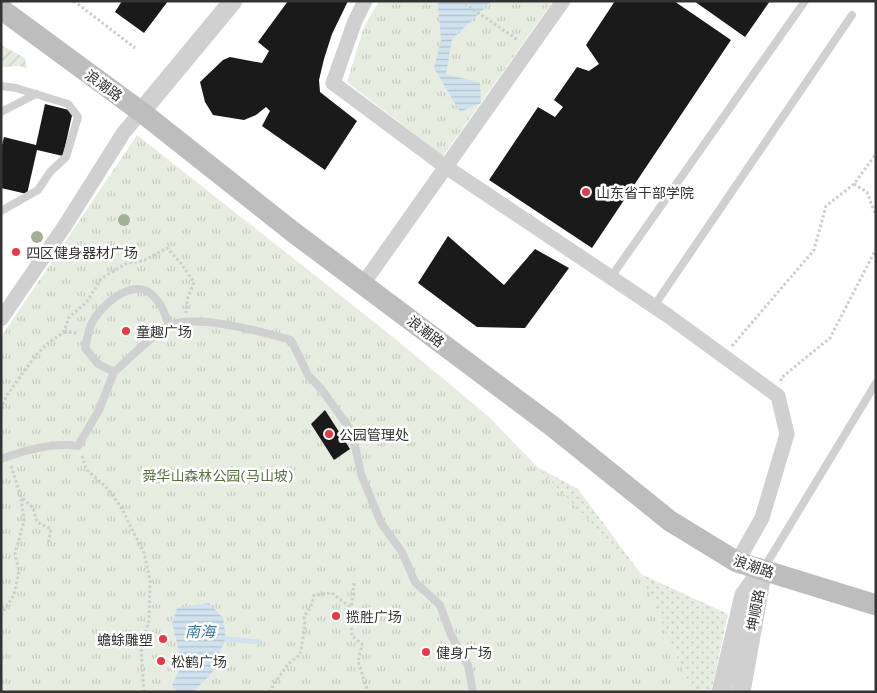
<svg xmlns="http://www.w3.org/2000/svg" width="877" height="693" viewBox="0 0 877 693" font-family="Commissioner,'Noto Sans SC',sans-serif">
<style>
.grass{fill:url(#grass-dots)}
.park{fill:url(#park-tufts)}
.garden{fill:url(#garden-furrows)}
.water{fill:url(#water-rules)}
.lines{fill:none;stroke-linecap:round;stroke-linejoin:round}
.stream{stroke:#cfe2ee;stroke-width:5}
.building{fill:#1a1a1a}
.path{stroke:#cdcdcd;stroke-width:3;stroke-dasharray:2.5 2.5;stroke-linecap:butt}
.service{stroke:#d0d0d0;stroke-width:8}
.minor{stroke:#d0d0d0;stroke-width:15}
.tertiary{stroke:#d0d0d0;stroke-width:19}
.secondary{stroke:#bdbdbd;stroke-width:21}
.tree{fill:#a2b095}
.poi-dot{fill:#e63946;stroke:#fff;stroke-width:2}
.labels{text-anchor:middle;dominant-baseline:central;stroke-width:5;stroke-linejoin:round;paint-order:stroke}
.street-label{font-size:14px;fill:#333;stroke:#fff}
.poi-label{font-size:14px;fill:#333;stroke:#fff;text-anchor:start}
.park-label{font-size:14px;fill:#56703f;stroke:#fff}
.water-label{font-size:15px;font-style:italic;fill:#3f7597;stroke:#fff}
</style>
<defs>
<pattern id="grass-dots" width="8" height="8" patternUnits="userSpaceOnUse" patternTransform="scale(1.25)"><rect width="8" height="8" fill="#e6ecdf"/><path d="M2 2h.1M6 6h.1" fill="none" stroke="#c6cbc0" stroke-width="1.8" stroke-linecap="round"/></pattern>
<pattern id="park-tufts" width="24" height="20" patternUnits="userSpaceOnUse" patternTransform="scale(1.25)"><rect width="24" height="20" fill="#e6ecdf"/><path d="M3 7l-1-3M5 7V3M7 7l1-3M15 17l-1-3M17 17v-4M19 17l1-3" fill="none" stroke="#c6cbc0"/></pattern>
<pattern id="garden-furrows" width="10" height="10" patternUnits="userSpaceOnUse" patternTransform="scale(1.25)"><rect width="10" height="10" fill="#e6ecdf"/><path d="M-1 1l2-2M0 10L10 0M9 11l2-2" fill="none" stroke="#c6cbc0"/></pattern>
<pattern id="water-rules" width="6" height="5" patternUnits="userSpaceOnUse" patternTransform="scale(1.25)"><rect width="6" height="5" fill="#cfe2ee"/><path d="M0 2.5h6" fill="none" stroke="#b2c2cd"/></pattern>
</defs>
<rect width="100%" height="100%" fill="#fff"/>
<polygon class="grass" points="539,468 578,489 641,574 728,614 711,692 692,692"/>
<g class="park">
<polygon points="379,1 553,1 443,156 347,82 364,27"/>
<polygon points="137,135 393,337 488,416 641,574 692,692 1,692 1,337"/>
</g>
<polygon class="garden" points="1,45 25,58 27,69 20,66 1,67"/>
<g class="water">
<polygon points="441,1 492,1 452,39 446,74 480,83 481,103 460,112 434,68 441,40 438,3"/>
<polygon points="209,603 223,618 226,639 220,651 218,664 210,675 193,692 177,692 172,686 182,664 172,623 177,608"/>
</g>
<g class="lines">
<polyline class="stream" points="226,639 259,642"/>
</g>
<g class="building">
<polygon points="122,1 168,1 144,33 115,12"/>
<polygon points="288,1 348,1 332,34 324,59 319,80 320,92 357,121 325,170 262,126 270,111 266,107 256,115 244,120 213,115 205,102 200,82 223,60 230,57 262,63 269,51 258,42"/>
<polygon points="615,1 674,1 731,40 592,248 489,180 538,107 555,117 563,107 554,100 577,67 589,71 599,64 586,45"/>
<polygon points="694,1 770,1 745,37"/>
<polygon points="45,104 73,111 63,156 37,150 27,194 1,188 1,149 4,137 36,145"/>
<polygon points="448,236 504,285 535,249 569,268 525,328 477,327 418,283"/>
<polygon points="325,410 350,449 334,460 311,424"/>
</g>
<g class="lines">
<g class="path">
<polyline points="74,1 135,48"/>
<polyline points="461,1 518,40"/>
<polyline points="854,184 867,192 876,216"/>
<polyline points="64,332 78,333"/>
<polyline points="732,346 814,250 826,206 854,184 876,154"/>
<polyline points="781,381 781,378 830,338 876,249"/>
<polyline points="1,409 7,395 36,355 47,344 64,332 69,317 86,303 101,279 125,264 145,260 167,248 180,262 194,282 187,300 186,313"/>
<polyline points="82,456 86,469 108,489 121,507 144,553 150,580 149,620 141,647 144,692"/>
<polyline points="11,466 21,497 33,508 37,522 51,529 48,544"/>
<polyline points="354,583 350,618 352,636 362,644 358,661 368,692"/>
<polyline points="1,615 14,595 19,571 15,554 24,521 21,497"/>
<polyline points="269,692 288,664 300,655 305,626 304,617 312,604 314,595 332,593 351,608"/>
</g>
<g class="service">
<polyline points="1,86 16,88 68,104 78,117 66,157 50,172 38,190 1,211"/>
<polyline points="1,112 36,94"/>
<polyline points="611,277 805,1"/>
<polyline points="654,306 852,15"/>
<path d="M114 372C131 357 148 339 167 327 192 312 263 332 291 340L308 375 322 390 352 432 361 474 381 523 402 552 415 582 440 605 451 635 468 665 473 692"/>
<path d="M1 459C25 450 53 442 78 446L99 410 114 372 98 364 85 348C87 340 88 332 91 325 99 307 129 279 150 293 161 302 165 313 169 326"/>
<polyline points="764,568 876,383"/>
</g>
<g class="minor">
<polyline points="365,1 355,21 333,83 446,167 667,315 778,396 787,434 762,518 737,562"/>
<polyline points="363,284 563,1"/>
<polyline points="1,319 64,227 124,132 141,112"/>
</g>
<g class="tertiary">
<polyline points="141,112 233,1"/>
<polyline points="721,692 744,595 763,569 741,692"/>
</g>
<polyline class="secondary" points="1,9 144,114 293,232 552,426 670,521 737,562 876,605"/>
</g>
<g class="tree">
<circle cx="124" cy="220" r="6"/>
<circle cx="37" cy="237" r="6"/>
</g>
<g class="poi-dot">
<circle cx="586" cy="192" r="5"/>
<circle cx="16" cy="252" r="5"/>
<circle cx="126" cy="331" r="5"/>
<circle cx="329" cy="434" r="5"/>
<circle cx="336" cy="616" r="5"/>
<circle cx="163" cy="639" r="5"/>
<circle cx="426" cy="652" r="5"/>
<circle cx="161" cy="661" r="5"/>
</g>
<g class="labels">
<g class="street-label">
<text transform="translate(104 85) rotate(36)">浪潮路</text>
<text transform="translate(426 331) rotate(37)">浪潮路</text>
<text transform="translate(754 566) rotate(19)">浪潮路</text>
<text transform="translate(755 610) rotate(-79)">坤顺路</text>
</g>
<g class="poi-label">
<text x="596" y="192">山东省干部学院</text>
<text x="26" y="252">四区健身器材广场</text>
<text x="136" y="331">童趣广场</text>
<text x="339" y="434">公园管理处</text>
<text x="346" y="616">揽胜广场</text>
<text x="153" y="639" text-anchor="end">蟾蜍雕塑</text>
<text x="436" y="652">健身广场</text>
<text x="171" y="661">松鹤广场</text>
</g>
<g class="park-label">
<text x="218" y="475">舜华山森林公园(马山坡)</text>
</g>
<g class="water-label">
<text x="200" y="631">南海</text>
</g>
</g>
<rect width="877" height="693" fill="none" stroke="#333333" stroke-width="5"/>
</svg>
